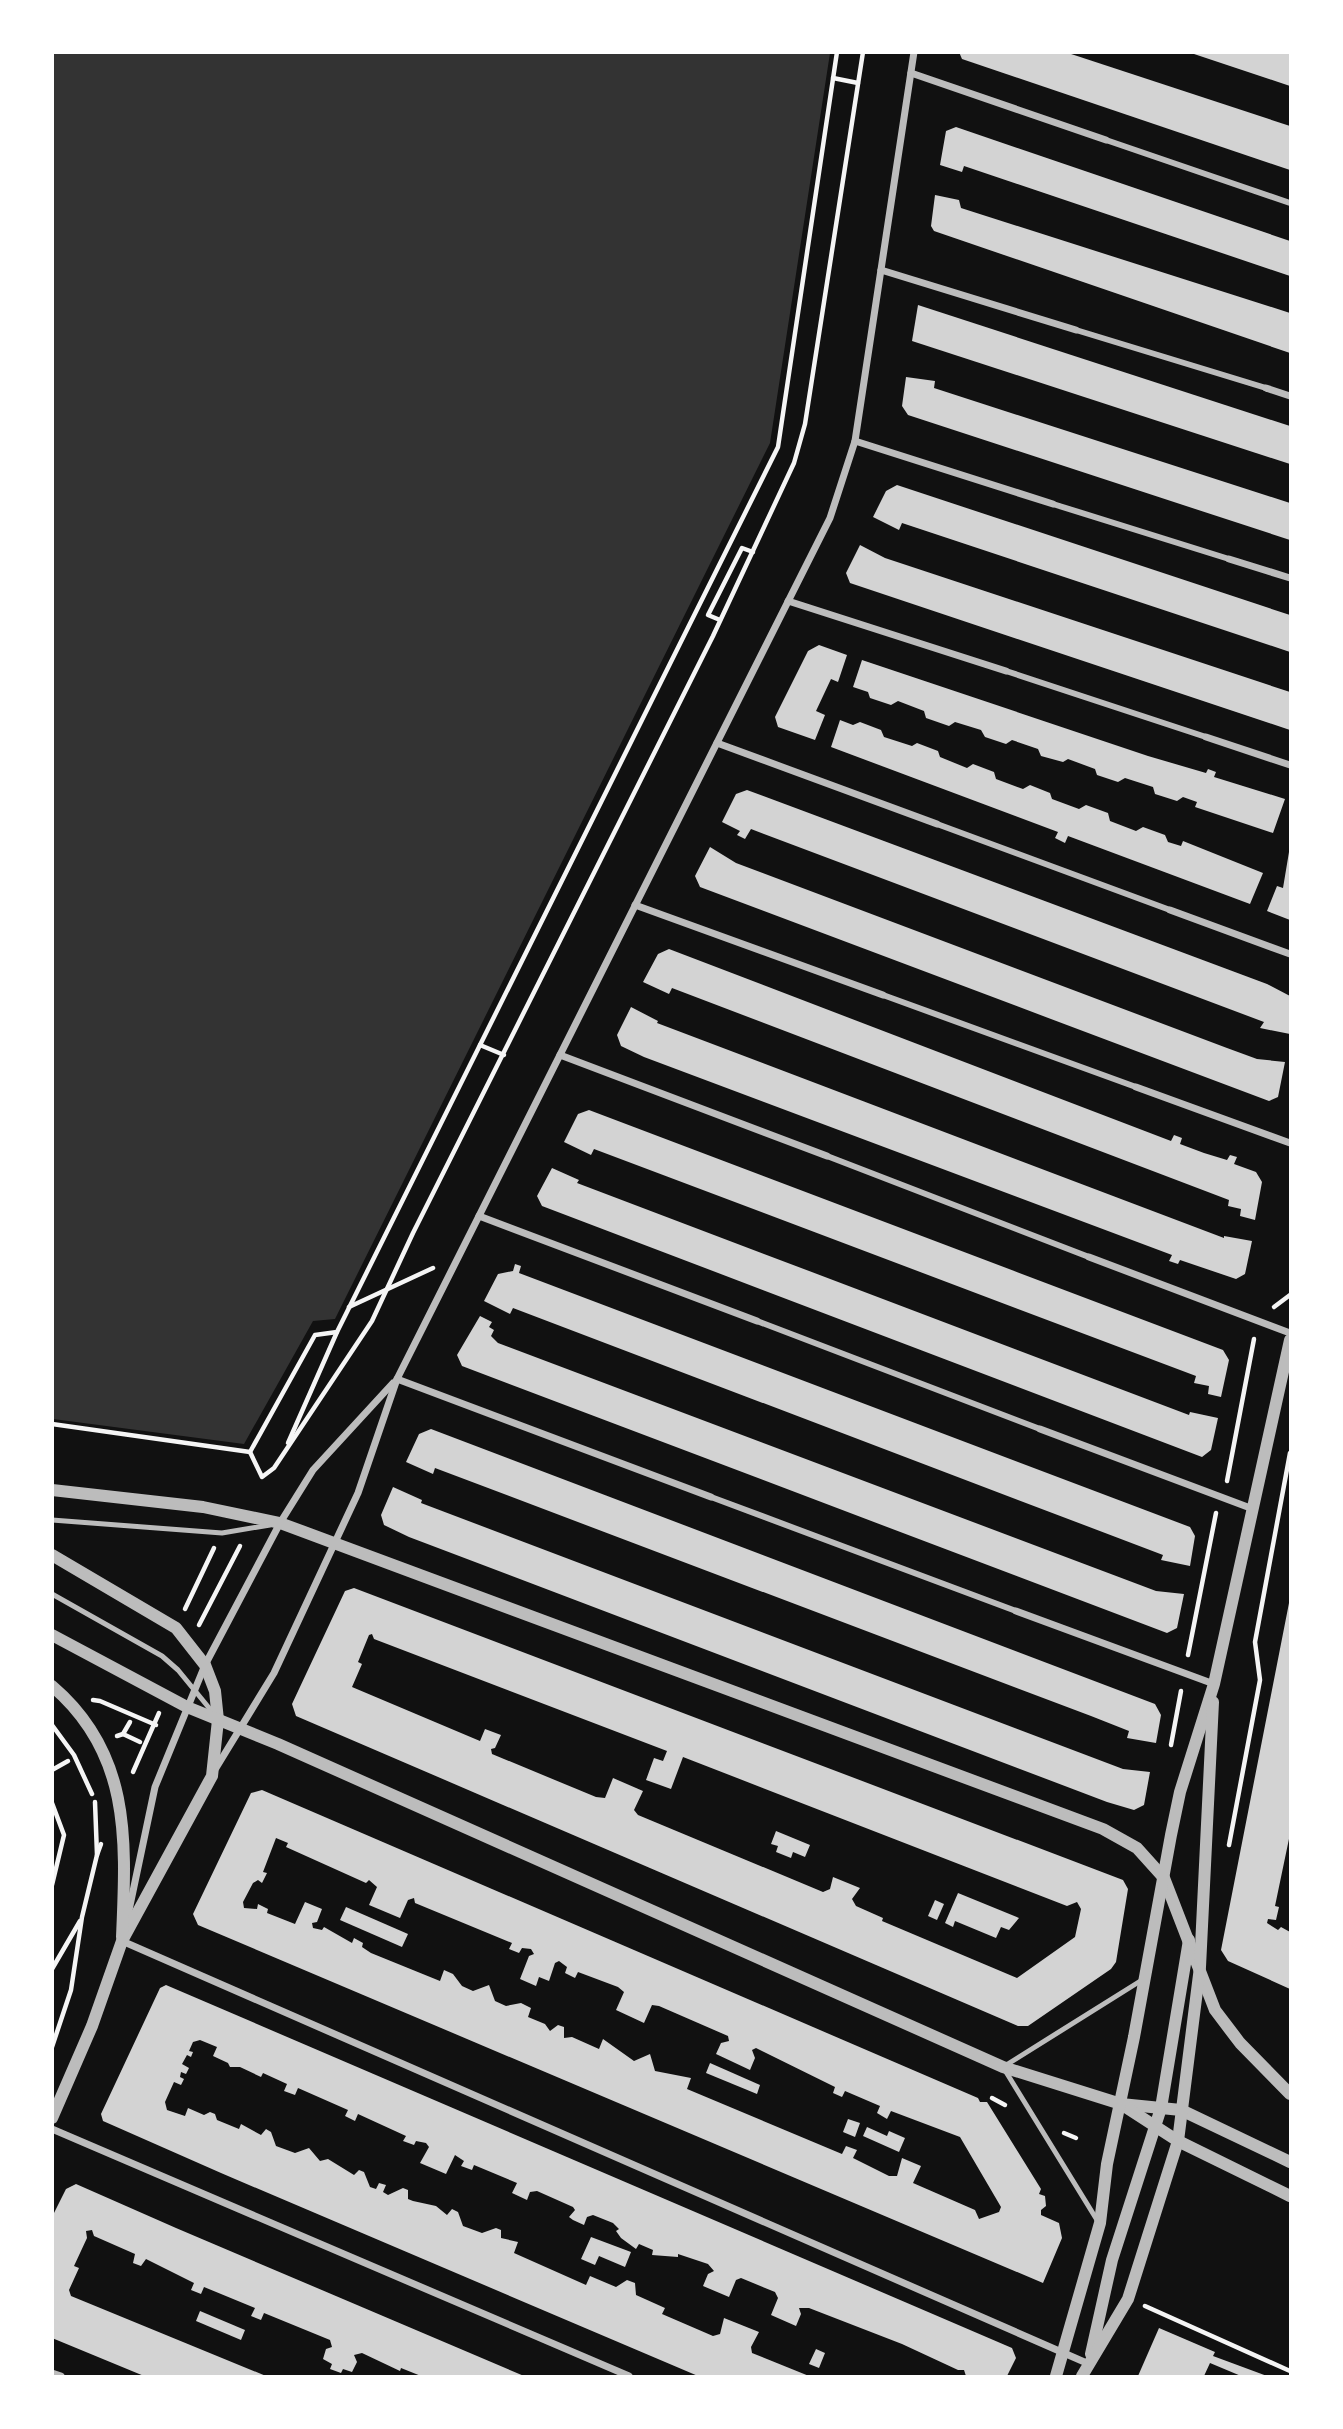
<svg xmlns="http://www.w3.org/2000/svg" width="1343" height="2429" viewBox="0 0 1343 2429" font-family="Mulish,sans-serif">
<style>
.water{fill:#333}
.building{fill:#d3d3d3;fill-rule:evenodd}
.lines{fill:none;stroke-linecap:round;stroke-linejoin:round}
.path{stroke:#f5f5f5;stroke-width:4.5}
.service{stroke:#bcbcbc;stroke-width:5}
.pedestrian{stroke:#bcbcbc;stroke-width:6}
.minor{stroke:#bcbcbc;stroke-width:7}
.tertiary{stroke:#bcbcbc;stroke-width:12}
</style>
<rect width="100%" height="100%" fill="#111"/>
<polygon class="water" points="53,52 830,53 770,443 335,1319 313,1321 244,1444 53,1419"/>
<g class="building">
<polygon points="959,52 1065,52 1290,126 1290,170 962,59"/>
<polygon points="1191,52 1290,52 1290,86 1191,53"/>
<polygon points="956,127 1290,241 1290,276 964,166 962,172 940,165 946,131"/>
<polygon points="935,195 959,200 961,208 1290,313 1290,353 934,231 931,226"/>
<polygon points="918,305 1290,426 1290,464 912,341"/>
<polygon points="906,377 935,381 934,388 1290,503 1290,540 908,415 902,406"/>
<polygon points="897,485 1290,615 1290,652 902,523 899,530 873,517 886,491"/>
<polygon points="860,545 885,558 1290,692 1290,730 850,583 846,573"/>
<polygon points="819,645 847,655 838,682 831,679 816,711 825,715 815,740 778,727 775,717 808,651"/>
<polygon points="862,660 1148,756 1206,773 1208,769 1216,772 1214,777 1285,799 1273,833 1195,807 1197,802 1183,797 1177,801 1155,794 1153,787 1125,778 1118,782 1097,775 1095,769 1068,759 1063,762 1041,756 1038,749 1012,740 1006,744 985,737 981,730 955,722 949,726 926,718 924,711 898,701 891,705 870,698 868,692 853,687"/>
<polygon points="840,720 853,725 860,722 881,730 884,737 912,746 917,743 938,751 940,757 967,768 973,764 994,772 996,779 1023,789 1030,785 1050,793 1052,799 1079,809 1086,805 1108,813 1110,821 1136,831 1143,827 1165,835 1168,842 1181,846 1183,841 1263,873 1250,904 1068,836 1065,843 1055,838 1058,832 831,747"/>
<polygon points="747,790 1267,984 1290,996 1290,1034 1260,1028 1264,1022 751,829 745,839 737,835 740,831 722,822 736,794"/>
<polygon points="710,847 736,863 1227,1048 1257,1059 1285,1062 1278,1097 1269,1101 700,887 695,876"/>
<polygon points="1289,852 1290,852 1290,920 1267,911 1277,886 1283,888"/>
<polygon points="669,949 1171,1141 1174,1135 1182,1138 1180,1144 1204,1153 1227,1160 1230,1155 1237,1157 1234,1164 1256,1172 1262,1182 1255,1220 1240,1216 1241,1209 1228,1206 1229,1200 672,988 669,994 643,982 658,954"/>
<polygon points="631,1007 658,1021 657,1023 1224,1238 1224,1236 1252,1241 1245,1274 1236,1279 1180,1260 1178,1264 1169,1261 1172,1255 644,1057 621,1046 617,1035"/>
<polygon points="589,1110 1223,1350 1229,1360 1221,1397 1208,1394 1209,1386 1194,1383 1196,1376 594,1149 591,1155 564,1142 578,1114"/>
<polygon points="552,1168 579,1180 577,1183 1189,1415 1190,1412 1218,1418 1211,1450 1202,1457 542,1206 537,1196"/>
<polygon points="515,1264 521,1266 519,1273 1190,1527 1195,1536 1190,1566 1161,1560 1163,1555 513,1308 510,1314 484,1301 498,1274 513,1271"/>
<polygon points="480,1316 492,1322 489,1327 494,1330 491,1336 498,1343 1156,1591 1184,1594 1177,1628 1167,1633 462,1366 457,1355"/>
<polygon points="431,1429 1155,1704 1161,1715 1156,1743 1127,1738 1129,1731 1091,1716 435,1468 433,1474 406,1462 419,1434"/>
<polygon points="393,1487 422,1500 421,1503 1123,1769 1150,1772 1144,1805 1134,1810 1107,1802 409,1537 384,1525 381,1515"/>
<path d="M354 1588 1123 1880 1128 1889 1116 1962 1111 1969 1028 2026H1018L296 1716 292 1704 299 1689 345 1591ZM372 1634 374 1639 667 1751 663 1761 654 1758 646 1780 671 1789 683 1757 1067 1906 1077 1902 1081 1909 1075 1937 1017 1978 882 1921 883 1918 856 1906 852 1899 860 1888 833 1877 830 1889 823 1892 638 1815 634 1810 643 1791 613 1778 605 1798 596 1797 492 1754 491 1749 495 1748 501 1735 485 1729 480 1741 352 1687 362 1664 358 1662 369 1635Z"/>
<polygon points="1289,1603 1290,1834 1275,1906 1279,1907 1276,1920 1268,1919 1267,1923 1278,1930 1281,1927 1290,1932 1290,1989 1228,1961 1221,1950"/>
<path d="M262 1790 978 2098 980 2102H987L1041 2189 1039 2194 1045 2196 1046 2206 1041 2210V2215L1059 2223 1062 2238 1043 2283 198 1925 193 1914 251 1793ZM276 1838 288 1843 286 1847 366 1883 369 1880 377 1887 369 1905 400 1918 408 1900 414 1898 415 1903 512 1943 509 1949 519 1953 522 1948 531 1949 534 1954 529 1956 520 1979 536 1986 539 1977 549 1981 555 1963 559 1961 567 1967 565 1973 575 1978 578 1972 618 1987 624 1992 616 2010 644 2023 652 2005 659 2006 728 2036 729 2041 721 2043 716 2054 750 2070 755 2058 752 2050 756 2048 835 2087 833 2093 842 2097 845 2091 880 2106 877 2113 887 2119 891 2111 960 2137 1001 2207 999 2212 979 2219 975 2210 913 2183 921 2166 902 2158 897 2176H889L853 2158 857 2150 846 2146 842 2154 687 2089 691 2078 655 2071 650 2054 634 2061 603 2039 599 2049 572 2037 564 2038V2027L558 2025 550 2031 545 2024 528 2017 531 2008 521 2003 506 2006 495 2001 489 1985 473 1991 462 1986 453 1974 444 1970 440 1981 371 1953 362 1947 363 1943 354 1938 352 1943 324 1927 322 1930 313 1928 312 1923 317 1922 322 1909 305 1902 295 1924 267 1913 268 1909 258 1904 257 1909 244 1908 243 1902 253 1883 258 1880 262 1883 267 1873 263 1872Z"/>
<polygon points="776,1831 810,1845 805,1857 793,1852 791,1858 776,1852 778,1846 771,1844"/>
<polygon points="958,1893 1019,1918 1009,1930 1001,1927 996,1938 955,1921 953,1927 945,1923"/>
<polygon points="935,1900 944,1904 937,1920 928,1916"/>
<polygon points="346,1907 408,1934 402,1947 340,1920"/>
<polygon points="166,1985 1012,2348 1016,2358 1007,2376 966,2376 964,2370 958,2370 902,2344 809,2308 799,2308 801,2314 796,2326 771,2315 778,2298 775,2292 741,2278 736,2280 729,2297 703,2286 708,2274 714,2271 708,2264 678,2254 678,2257 652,2255 653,2250 639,2244 636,2249 621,2238 616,2231 619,2229 613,2223 593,2215 587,2217 584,2225 573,2220 569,2217 575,2210 573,2207 537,2191 530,2192 527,2200 512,2193 517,2183 474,2165 472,2170 461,2166 464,2161 455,2155 446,2174 420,2163 429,2147 426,2143 416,2141 414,2145 403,2141 406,2136 358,2114 355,2121 345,2116 348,2110 298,2088 295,2095 284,2091 287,2084 263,2073 261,2077 240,2067 230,2067 228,2063 213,2056 217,2047 200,2040 193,2042 189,2051 193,2052 191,2057 187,2055 182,2064 189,2068 186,2074 181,2072 180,2077 184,2079 181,2085 174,2082 165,2102 167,2110 185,2116 188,2108 204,2115 210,2112 215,2114 217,2120 239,2129 241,2124 261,2135 266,2129 271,2132 276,2146 295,2153 309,2148 320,2161 328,2159 354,2175 359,2170 364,2172 370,2187 376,2189 379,2183 386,2185 383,2192 388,2195 403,2188 408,2190 408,2199 413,2201 436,2206 447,2215 452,2209 458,2212 463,2226 482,2233 496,2228 501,2230 501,2238 518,2242 514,2253 586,2285 590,2276 616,2287 627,2280 635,2283 636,2295 665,2308 662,2314 713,2336 720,2334 724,2318 759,2332 751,2347 752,2353 809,2376 698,2376 221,2173 103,2121 101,2114 160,1988"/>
<polygon points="710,2063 760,2085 757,2094 706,2073"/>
<polygon points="848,2119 860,2123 855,2137 843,2132"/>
<polygon points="867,2127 887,2136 889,2131 905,2138 899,2152 863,2136"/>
<polygon points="76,2184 176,2228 524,2376 421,2376 401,2368 400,2371 362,2353 354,2355 357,2362 352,2372 343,2369 341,2373 330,2369 332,2364 323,2359 326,2349 332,2347 330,2340 264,2313 261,2320 251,2316 255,2308 204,2287 201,2294 191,2290 194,2283 146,2259 141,2266 133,2263 135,2254 94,2236 92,2230 86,2231 87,2238 74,2266 79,2268 69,2290 71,2296 266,2376 144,2376 52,2338 52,2217 66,2189"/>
<polygon points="591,2237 631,2252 625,2267 599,2256 595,2265 581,2259"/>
<polygon points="200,2311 245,2330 241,2340 196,2321"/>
<polygon points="1159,2328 1215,2352 1213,2356 1267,2376 1241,2376 1210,2363 1204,2376 1138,2376"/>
<polygon points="816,2349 825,2353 819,2368 809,2364"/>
</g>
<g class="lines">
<g class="path">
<polyline points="833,78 858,83"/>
<polyline points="720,620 708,615 742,548 753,552"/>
<polyline points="480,1045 504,1055"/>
<polyline points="349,1307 433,1268"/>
<polyline points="1274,1307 1290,1295"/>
<polyline points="52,1424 250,1452 315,1335 337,1332 778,447 837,52"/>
<polyline points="288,1443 337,1332"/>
<polyline points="250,1452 262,1477 274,1468 372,1321 413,1233 713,636 794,463 805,424 863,52"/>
<polyline points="1227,1481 1254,1339"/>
<polyline points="185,1609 214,1548"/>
<polyline points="199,1625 240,1546"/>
<polyline points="1188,1655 1216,1513"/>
<polyline points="93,1700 100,1701 156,1725"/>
<polyline points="52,1725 74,1755 92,1794"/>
<polyline points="123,1734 140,1742"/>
<polyline points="117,1736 123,1734 130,1722"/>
<polyline points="1171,1745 1181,1691"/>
<polyline points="52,1770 68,1761"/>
<polyline points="133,1772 159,1713"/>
<polyline points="52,1803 64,1835 52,1885"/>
<polyline points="1229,1845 1260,1680 1255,1642 1290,1453"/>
<polyline points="97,1855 101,1844"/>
<polyline points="52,1969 80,1921"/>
<polyline points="52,2047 71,1990 82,1917 97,1855 95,1802"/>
<polyline points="992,2098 1005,2105"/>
<polyline points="1064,2133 1076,2138"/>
<polyline points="1145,2306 1290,2371"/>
</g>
<g class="service">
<polyline points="52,1520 222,1533 270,1525"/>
<polyline points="52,1594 162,1656 178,1670 214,1714"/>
<polyline points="1097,2220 1003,2067 1142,1980"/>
</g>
<g class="pedestrian">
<polyline points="1106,140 1290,203"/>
<polyline points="1076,330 1266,388"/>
<polyline points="1053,504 1229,559"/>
<polyline points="1006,671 1206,737"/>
<polyline points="937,824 1170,910"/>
<polyline points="883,995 1136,1087"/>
<polyline points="827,1156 1089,1257"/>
<polyline points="757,1321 1040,1429"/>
<polyline points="711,1497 1016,1611"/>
</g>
<g class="minor">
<polyline points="911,73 1106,140"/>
<polyline points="881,270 1076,330"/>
<polyline points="1266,388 1290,396"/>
<polyline points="855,441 1053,504"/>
<polyline points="1229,559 1290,578"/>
<polyline points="788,601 1006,671"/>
<polyline points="1206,737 1290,765"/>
<polyline points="717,743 937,824"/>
<polyline points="635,905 883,995"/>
<polyline points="1170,910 1290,954"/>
<polyline points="560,1055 827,1156"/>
<polyline points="1136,1087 1290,1143"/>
<polyline points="479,1216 757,1321"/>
<polyline points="1089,1257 1290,1333"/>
<polyline points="397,1379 711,1497"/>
<polyline points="1040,1429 1253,1509"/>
<polyline points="1016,1611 1214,1684"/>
<polyline points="216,1768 274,1673 358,1493 397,1379 830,518 855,441 914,52"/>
<polyline points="128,1915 155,1787 205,1665 280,1523 313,1470 393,1383"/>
<polyline points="122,1941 1089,2364"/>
<polyline points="52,2129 629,2376"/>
<polyline points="52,2373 61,2376"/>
</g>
<g class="tertiary">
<polyline points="52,1490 203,1507 280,1523 1103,1829 1137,1848 1164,1878 1215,2010 1240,2043 1290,2094"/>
<polyline points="52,1555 176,1628 205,1665 215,1691 218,1720 212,1776 122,1941 92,2026 52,2118"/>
<polyline points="52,1635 187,1707 278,1744 1003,2067 1121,2104 1181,2110 1290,2162"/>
<path d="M52 1686C132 1754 126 1842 122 1937"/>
<polyline points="1124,2106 1178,2141 1290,2196"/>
<polyline points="1091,2354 1112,2260 1161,2108 1189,1940"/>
<polyline points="1056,2376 1100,2223 1107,2164 1134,2037 1171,1835 1180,1792 1214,1684 1290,1340"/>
<polyline points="1082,2376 1128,2299 1178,2141 1200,1967 1213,1702"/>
</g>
</g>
<rect width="1343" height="2429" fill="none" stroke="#ffffff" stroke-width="108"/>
</svg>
